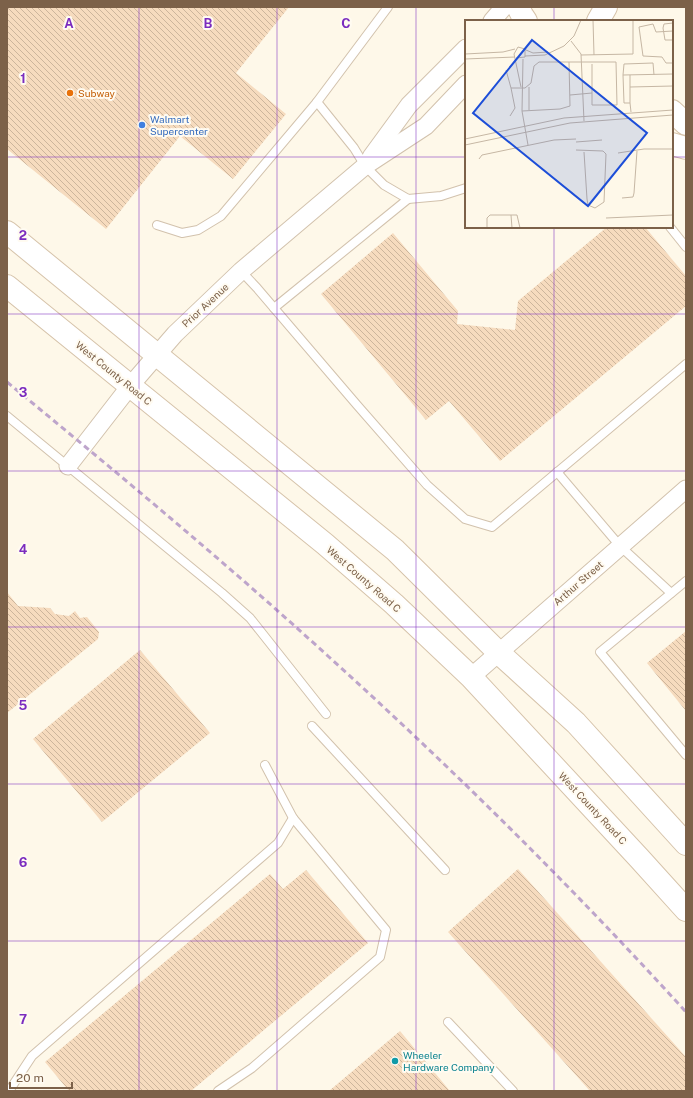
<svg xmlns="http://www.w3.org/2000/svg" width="693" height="1098" viewBox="0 0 693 1098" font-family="'Public Sans',sans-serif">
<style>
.building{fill:url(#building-back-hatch)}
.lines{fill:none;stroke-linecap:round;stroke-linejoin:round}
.lane-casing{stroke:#d2c2ad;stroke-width:10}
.street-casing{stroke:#d2c2ad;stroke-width:19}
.secondary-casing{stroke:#d6c3aa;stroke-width:24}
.lane{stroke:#fff;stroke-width:8}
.street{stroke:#fff;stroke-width:17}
.secondary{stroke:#fff;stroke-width:22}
.rail{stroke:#bea5cb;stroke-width:3;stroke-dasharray:6 4;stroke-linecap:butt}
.grid{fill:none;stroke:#7b2cbf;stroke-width:1;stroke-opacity:0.55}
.food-dot{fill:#e8710a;stroke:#fffbf1;stroke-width:1.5}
.shop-dot{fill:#3f7fe0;stroke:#fffbf1;stroke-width:1.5}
.culture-dot{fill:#0f9aa8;stroke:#fffbf1;stroke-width:1.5}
.labels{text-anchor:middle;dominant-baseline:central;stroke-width:4;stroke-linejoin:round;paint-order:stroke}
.food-label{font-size:10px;fill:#c56008;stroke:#fffbf1;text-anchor:start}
.shop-label{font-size:10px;fill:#366cbe;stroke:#fffbf1;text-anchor:start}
.street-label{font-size:10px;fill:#7c6149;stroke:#fffbf1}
.culture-label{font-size:10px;fill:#0d838f;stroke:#fffbf1;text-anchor:start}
.inset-road{fill:none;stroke:#c6b7a4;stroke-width:1}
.view{fill:#1d4ed8;fill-opacity:0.15;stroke:#1d4ed8;stroke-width:2}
.inset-edge{fill:none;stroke:#7c6149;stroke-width:2}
.grid-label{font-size:13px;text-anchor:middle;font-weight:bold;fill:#7b2cbf;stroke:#fffbf1;stroke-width:4;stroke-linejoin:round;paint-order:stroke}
</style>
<defs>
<pattern id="building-back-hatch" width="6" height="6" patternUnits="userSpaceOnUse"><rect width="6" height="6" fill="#f6dbbe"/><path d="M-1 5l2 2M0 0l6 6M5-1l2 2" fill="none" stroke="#ccb59c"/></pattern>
</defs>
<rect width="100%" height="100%" fill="#fef8e9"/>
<g class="building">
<polygon points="7,7 289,7 236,73 286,114 233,179 180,136 106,229 7,149"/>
<polygon points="607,227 645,227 686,276 686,306 500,461 449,401 426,420 321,294 393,233 458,311 457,324 515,330 518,301"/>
<polygon points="7,592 18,606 50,608 55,614 69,616 75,611 80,618 87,617 99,632 98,639 7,713"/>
<polygon points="686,631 686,711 647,663"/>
<polygon points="140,650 210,733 102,822 33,739"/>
<polygon points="518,869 686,1057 686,1091 590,1091 448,932"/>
<polygon points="306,870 368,943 191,1091 69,1091 45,1062 270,874 283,889"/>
<polygon points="400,1031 450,1091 329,1091"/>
</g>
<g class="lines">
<defs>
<g id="lane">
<polyline points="388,7 317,102 354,148 365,166 384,185 408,199 441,196 466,188"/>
<polyline points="157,225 182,233 198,230 221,216 317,102"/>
<polyline points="670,227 686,247"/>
<polyline points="241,271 257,288 357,405 427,485 465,519 492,527 686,364"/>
<polyline points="274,308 408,199"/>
<polyline points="7,416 222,593 250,618 326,714"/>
<polyline points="557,472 620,546 671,593"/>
<polyline points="686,581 600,652 686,755"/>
<polyline points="312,726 445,870"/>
<polyline points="448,1022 513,1091"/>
<polyline points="9,1091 32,1056 278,843 293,818"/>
<polyline points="218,1091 252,1068 380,957 386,930 293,818 265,765"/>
</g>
<g id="street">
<polyline points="492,21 504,7"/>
<polyline points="371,157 409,105 466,48"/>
<polyline points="68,466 130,386 175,334 241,271 365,166 426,126 466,84"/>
<polyline points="471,677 686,489"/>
</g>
<g id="secondary">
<polyline points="518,7 522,15 526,21"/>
<polyline points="598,21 606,7"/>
<polyline points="672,111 686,124"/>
<polyline points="672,144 686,148"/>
<polyline points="7,232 395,550 499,653 576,723 686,844"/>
<polyline points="7,286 325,544 394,604 471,677 639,858 686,910"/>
</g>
</defs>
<use href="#lane" class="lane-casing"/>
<use href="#street" class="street-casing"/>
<use href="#secondary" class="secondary-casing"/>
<use href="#lane" class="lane"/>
<use href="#street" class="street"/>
<use href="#secondary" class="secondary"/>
<path class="rail" d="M7 382C116 472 225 562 329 657 454 770 573 888 686 1012"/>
</g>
<path class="grid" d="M139 7V1091M277 7V1091M416 7V1091M554 7V21M7 157H466M672 157H686M554 227V1091M7 314H686M7 471H686M7 627H686M7 784H686M7 941H686"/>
<circle class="food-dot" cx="70" cy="93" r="4"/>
<circle class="shop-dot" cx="142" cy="125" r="4"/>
<circle class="culture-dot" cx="395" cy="1061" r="4"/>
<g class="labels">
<g class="food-label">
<text x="78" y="93">Subway</text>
</g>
<g class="shop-label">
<text x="150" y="119">Walmart<tspan x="150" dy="12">Supercenter</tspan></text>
</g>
<g class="street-label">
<text transform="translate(205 305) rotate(-43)">Prior Avenue</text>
<text transform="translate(114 373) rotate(39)">West County Road C</text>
<text transform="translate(364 579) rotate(41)">West County Road C</text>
<text transform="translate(578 583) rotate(-41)">Arthur Street</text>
<text transform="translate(593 808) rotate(47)">West County Road C</text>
</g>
<g class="culture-label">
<text x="403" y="1055">Wheeler<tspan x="403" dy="12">Hardware Company</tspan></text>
</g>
</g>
<g transform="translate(465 20)">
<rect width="208" height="208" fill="#fef8e9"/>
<path class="inset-road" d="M128 0 129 35M208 3 199 4 198 8 200 20H208M208 11 191 12 188 4 174 7 178 36 197 37 201 43H208M106 21 116 34 119 101M61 30 68 33 83 32M0 34 38 32 50 29M116 35 168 34V0M60 36 80 35 99 26 109 16 116 0M51 38 60 37V29L53 27 49 34 56 67M0 39 50 37M58 39 57 91 63 125M41 50 46 68H60L66 63 69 46 74 42H151L152 85H127V44M158 55 159 44 188 43 189 55M165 55V67L208 66M64 67V90M165 67V83M105 75 127 73M57 91 95 89 105 86 104 42M166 92 165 83H159L158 55 208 54M45 96 50 88 46 68M0 119 99 98 208 90M111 122 137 120M0 125 105 103 208 95M111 130 138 131 141 134 139 182 130 188 123 185 122 179 119 132M153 133 179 129H208M14 139 17 135 89 120 111 119M157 178 168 177 169 173 172 131M46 195 47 208M141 198 208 195M22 208V198L25 195H52L55 208"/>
<path class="view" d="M67 20 182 113 123 186 8 93Z"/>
<rect width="208" height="208" class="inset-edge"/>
</g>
<g class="grid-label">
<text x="69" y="28">A</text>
<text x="208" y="28">B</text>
<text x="346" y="28">C</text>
<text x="23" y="83">1</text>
<text x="23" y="240">2</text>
<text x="23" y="397">3</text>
<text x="23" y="554">4</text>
<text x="23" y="710">5</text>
<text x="23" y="867">6</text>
<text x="23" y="1024">7</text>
</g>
<rect width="693" height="1098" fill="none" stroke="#7c6149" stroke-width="16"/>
<path d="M10 1082v6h62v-6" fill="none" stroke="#7c6149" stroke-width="2"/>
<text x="16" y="1082" font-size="12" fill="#7c6149" stroke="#fffbf1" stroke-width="3" paint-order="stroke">20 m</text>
</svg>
